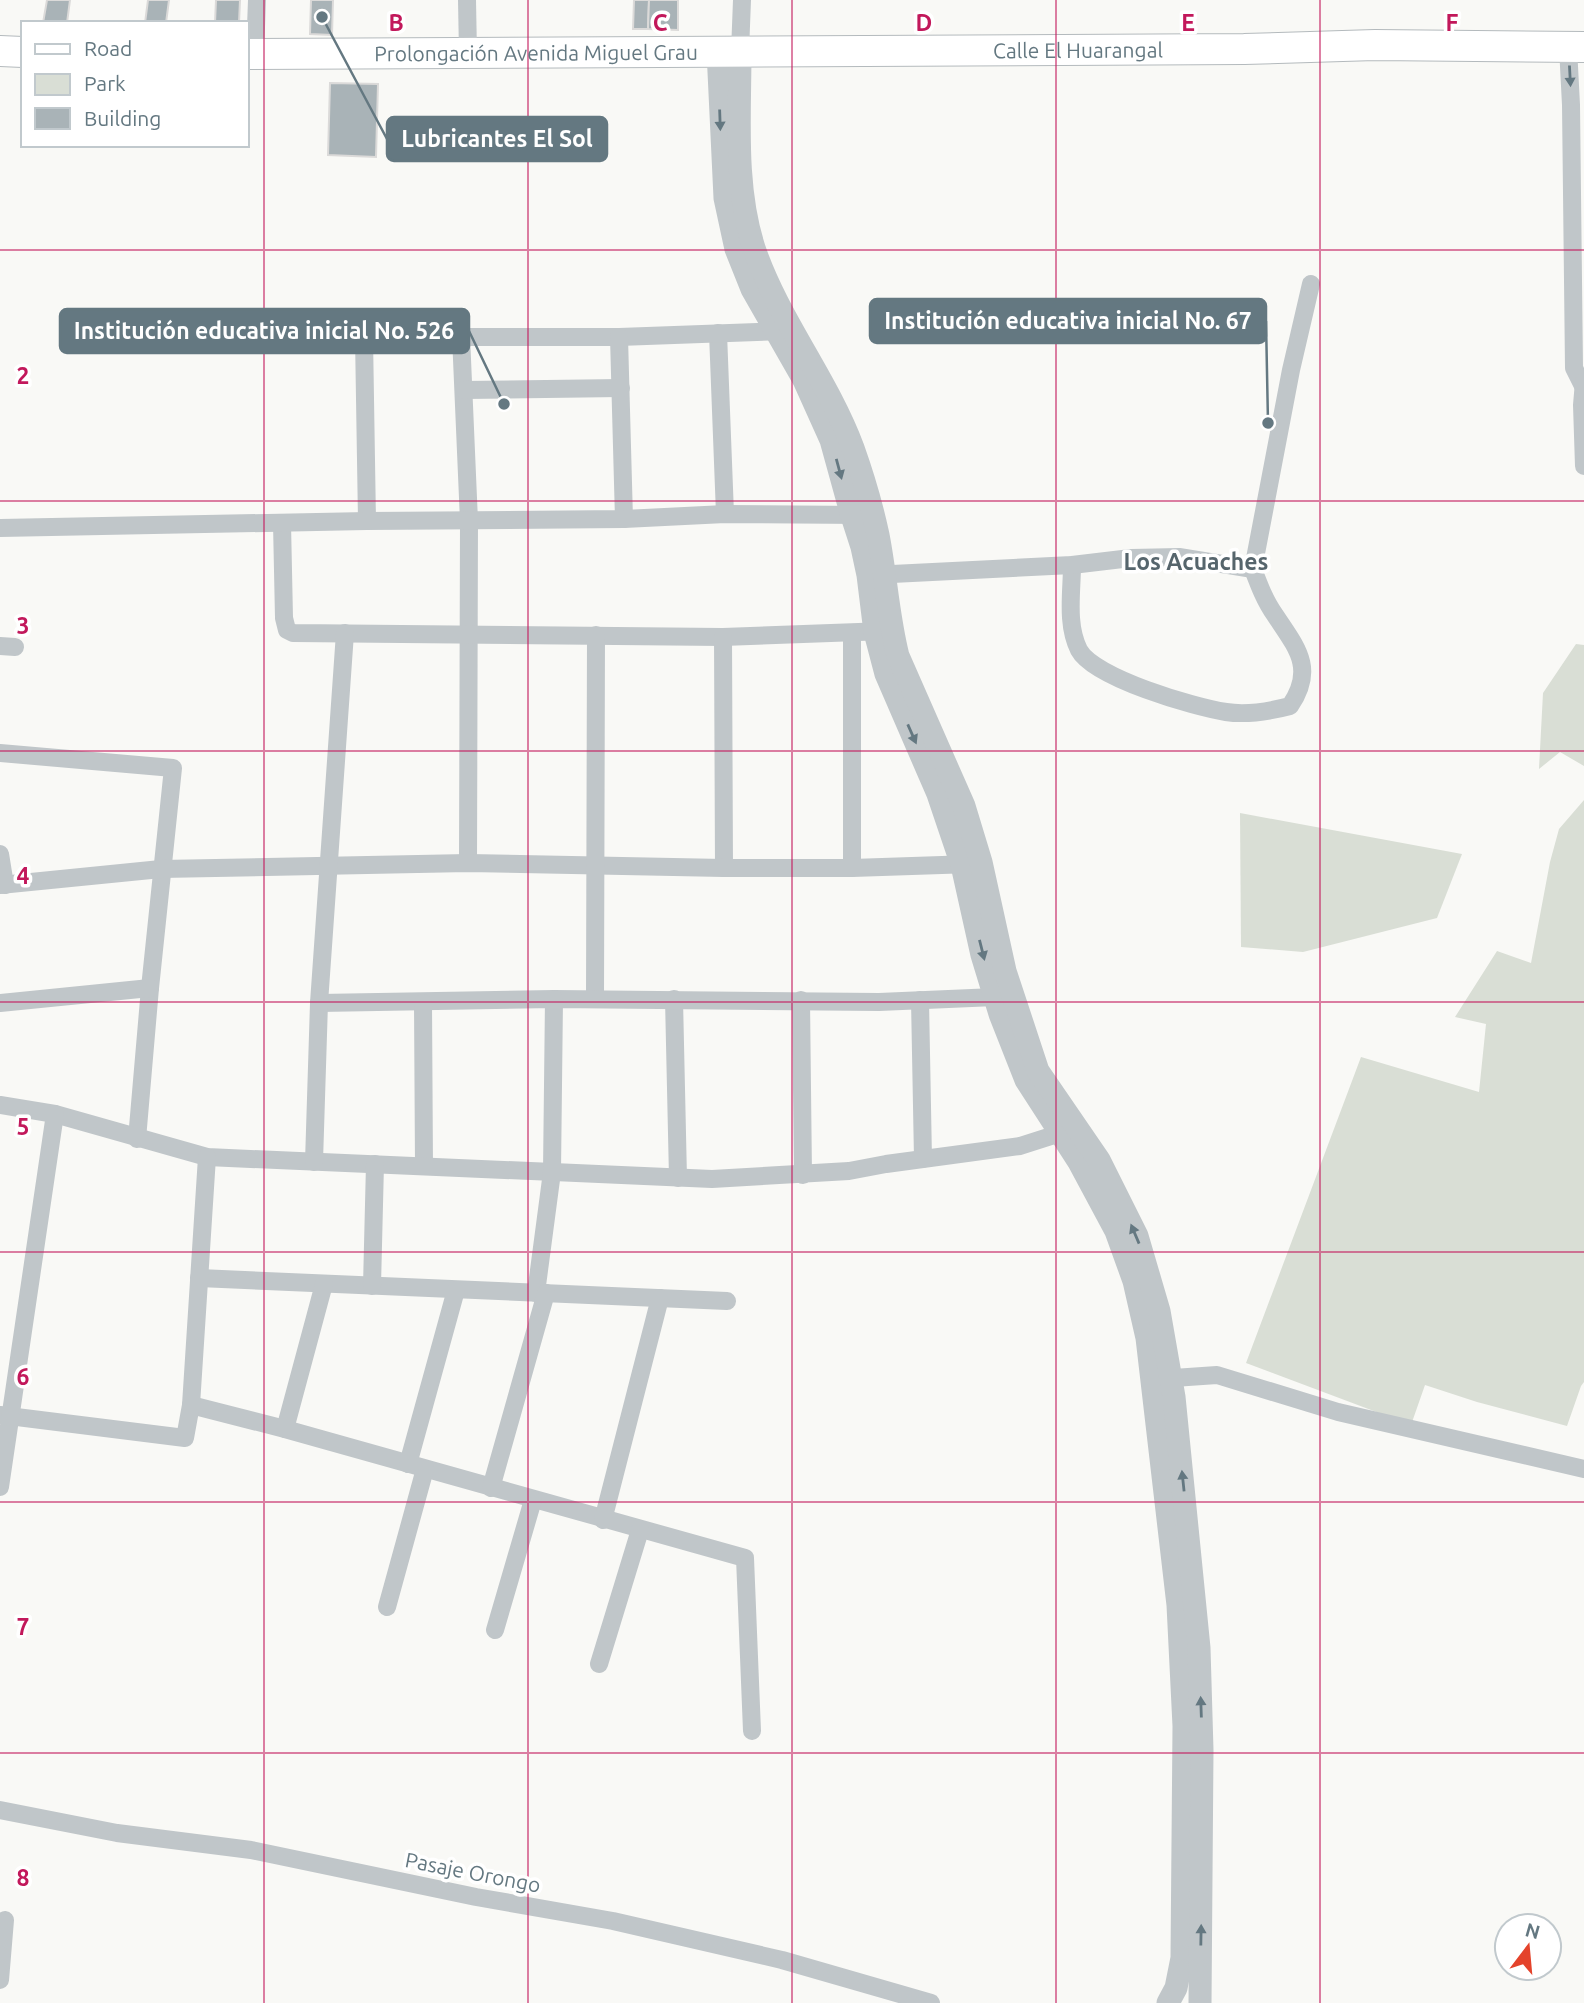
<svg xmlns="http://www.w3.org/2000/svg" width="1584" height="2003" viewBox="0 0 1584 2003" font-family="Ubuntu,sans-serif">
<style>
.green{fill:#d9ded5}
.building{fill:#a9b3b7;stroke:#dbdad9;stroke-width:2}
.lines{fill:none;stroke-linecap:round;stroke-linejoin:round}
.primary-casing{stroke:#b4babd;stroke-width:32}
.minor{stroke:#c0c6c9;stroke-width:18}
.tertiary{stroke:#c0c6c9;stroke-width:23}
.primary{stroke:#fff;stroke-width:30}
.oneway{fill:#647881}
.grid{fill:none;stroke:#c2185b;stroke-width:2;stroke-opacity:0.55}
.labels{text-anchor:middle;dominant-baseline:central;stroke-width:7;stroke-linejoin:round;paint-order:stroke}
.street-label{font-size:21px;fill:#647881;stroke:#fff}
.neighbourhood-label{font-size:23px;font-weight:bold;fill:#56656c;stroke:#fff}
.grid-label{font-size:23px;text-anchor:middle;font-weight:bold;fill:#c2185b;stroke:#fff;stroke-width:7;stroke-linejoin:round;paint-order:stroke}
.leader{fill:none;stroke:#647881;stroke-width:2.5}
.callout-dot{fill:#647881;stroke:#fff;stroke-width:2.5}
.callout{fill:#647881;stroke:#647881;stroke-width:2.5}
.callout-label{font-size:23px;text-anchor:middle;font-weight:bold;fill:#fff}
</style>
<rect width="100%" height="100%" fill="#f9f9f6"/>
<g class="green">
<polygon points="1576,644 1584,645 1584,766 1560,752 1539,769 1543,693"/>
<polygon points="1584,800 1584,1382 1581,1386 1567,1426 1477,1402 1425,1385 1411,1425 1246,1363 1361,1057 1479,1092 1486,1024 1455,1017 1497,951 1531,963 1550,862 1559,829"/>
<polygon points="1240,813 1462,854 1437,918 1303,952 1241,947"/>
</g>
<g class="building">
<polygon points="47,0 70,0 67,23 43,23"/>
<polygon points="148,0 169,0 166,23 145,23"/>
<polygon points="216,0 240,0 239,23 215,23"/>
<polygon points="311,0 333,0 332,35 310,34"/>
<polygon points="634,0 649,0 648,29 633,29"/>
<polygon points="649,0 678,0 678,30 648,29"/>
<polygon points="330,83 378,84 376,157 328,155"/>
</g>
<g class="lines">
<defs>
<g id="primary">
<polyline points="0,51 23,52"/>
<path id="s1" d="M247 54 1244 49 1375 45 1584 47"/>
</g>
</defs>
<use href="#primary" class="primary-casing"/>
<g class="minor">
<polyline points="467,0 468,53"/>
<polyline points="1568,47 1571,105 1574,368 1583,386"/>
<polyline points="740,52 742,0"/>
<polyline points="255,54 257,0"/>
<polyline points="718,333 725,514"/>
<polyline points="461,336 469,521 468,863"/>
<polyline points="342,337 619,337 786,331"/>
<polyline points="364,337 367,521"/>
<polyline points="619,337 624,519"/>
<polyline points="1584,382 1582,405 1584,466"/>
<polyline points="464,390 621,388"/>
<polyline points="282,523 284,618 287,630 293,633 723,637 886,631"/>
<polyline points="0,528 367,521 624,519 725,514 864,515"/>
<path d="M1072 565C1072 592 1066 624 1079 650 1094 678 1194 707 1226 712 1246 715 1271 711 1290 706 1316 668 1296 647 1275 615 1265 601 1259 585 1253 569L1291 370 1311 284"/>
<polyline points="872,575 1072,565 1131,558 1179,557 1253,569"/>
<polyline points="723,637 724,868"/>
<polyline points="0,646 15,647"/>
<polyline points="0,753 173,768 150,988 137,1139"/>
<polyline points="0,854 5,885"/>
<polyline points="852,868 852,633"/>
<polyline points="0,885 161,869 468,863 724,868 852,868 972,864"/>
<polyline points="595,999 596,635"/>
<polyline points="674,999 678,1178"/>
<polyline points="801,1000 803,1175"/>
<polyline points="920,1000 923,1159"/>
<polyline points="0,1003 150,988"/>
<polyline points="319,1003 554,999 879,1002 995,997"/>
<polyline points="423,1003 424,1166"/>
<polyline points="0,1105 55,1114 207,1157 712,1179 849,1171 886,1164 1020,1146 1070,1130"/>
<polyline points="314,1162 319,1003 345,633"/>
<polyline points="199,1278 727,1301"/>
<polyline points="372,1286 375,1164"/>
<polyline points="536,1293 552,1172 554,999"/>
<polyline points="1159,1379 1217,1375 1338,1412 1584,1469"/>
<polyline points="191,1405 285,1429 745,1558 752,1731"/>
<polyline points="0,1415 185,1438 191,1405 207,1157"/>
<polyline points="285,1429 324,1284"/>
<polyline points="408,1464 456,1290"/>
<polyline points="0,1487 55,1114"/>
<polyline points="491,1488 546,1293"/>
<polyline points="603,1520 660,1298"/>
<polyline points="387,1607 425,1469"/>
<polyline points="495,1630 533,1500"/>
<polyline points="599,1664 640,1530"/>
<polyline points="0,1810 117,1833 251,1850 476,1897 613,1921 782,1960 931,2003"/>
<polyline points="0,1980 5,1920"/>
</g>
<g class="tertiary">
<polyline points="718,51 725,198 736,249 752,289 804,380 831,440 852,516 862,547 868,575 875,632 886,674 938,794 962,865 982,955 1000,1014 1026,1080 1079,1162 1116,1231 1134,1281 1147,1338 1178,1605 1184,1726 1182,1958 1176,1988 1168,2003"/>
<path d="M740 52C740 116 734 186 754 248 778 319 827 378 853 448 863 476 872 507 878 535 886 576 888 617 898 656L964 806 981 862 1005 971 1038 1071 1099 1160 1137 1236 1159 1311 1174 1397 1199 1648 1202 1750 1200 2003"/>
</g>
<use href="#primary" class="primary"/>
</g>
<defs><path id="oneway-solid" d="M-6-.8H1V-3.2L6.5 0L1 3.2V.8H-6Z" transform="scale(1.75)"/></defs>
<g class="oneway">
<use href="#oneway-solid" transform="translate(1570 76) rotate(87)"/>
<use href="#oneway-solid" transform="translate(720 120) rotate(88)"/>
<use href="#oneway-solid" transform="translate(839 469) rotate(75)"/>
<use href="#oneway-solid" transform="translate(912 734) rotate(66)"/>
<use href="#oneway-solid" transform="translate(982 950) rotate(76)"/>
<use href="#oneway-solid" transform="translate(1135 1234) rotate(-113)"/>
<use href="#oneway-solid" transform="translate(1183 1481) rotate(-96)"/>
<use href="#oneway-solid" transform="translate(1201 1707) rotate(-92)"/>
<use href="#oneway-solid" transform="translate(1201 1935) rotate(-89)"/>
</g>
<path class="grid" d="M264 0V2003M528 0V2003M792 0V2003M1056 0V2003M1320 0V2003M0 250H1584M0 501H1584M0 751H1584M0 1002H1584M0 1252H1584M0 1502H1584M0 1753H1584"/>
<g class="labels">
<g class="street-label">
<text stroke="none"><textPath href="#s1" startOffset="831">Calle El Huarangal</textPath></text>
<text stroke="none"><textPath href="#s1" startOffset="289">Prolongación Avenida Miguel Grau</textPath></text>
<text transform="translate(473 1872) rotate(11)">Pasaje Orongo</text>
</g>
<g class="neighbourhood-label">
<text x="1196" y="561">Los Acuaches</text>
</g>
</g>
<g class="grid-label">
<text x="396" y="31">B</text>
<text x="660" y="31">C</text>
<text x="924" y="31">D</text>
<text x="1188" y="31">E</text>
<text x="1452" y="31">F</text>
<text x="23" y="384">2</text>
<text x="23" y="634">3</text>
<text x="23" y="884">4</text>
<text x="23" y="1135">5</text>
<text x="23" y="1385">6</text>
<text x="23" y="1635">7</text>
<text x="23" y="1886">8</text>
</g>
<path class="leader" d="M322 17L387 139M1268 423L1266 321M504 404L469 331"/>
<g class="callout-dot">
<circle cx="322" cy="17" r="7"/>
<circle cx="1268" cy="423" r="7"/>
<circle cx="504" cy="404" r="7"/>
</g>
<g class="callout">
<rect x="387" y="117" width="220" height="44" rx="7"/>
<rect x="870" y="299" width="396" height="44" rx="7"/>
<rect x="60" y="309" width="409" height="44" rx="7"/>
</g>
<g class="callout-label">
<text x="497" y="147">Lubricantes El Sol</text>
<text x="1068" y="329">Institución educativa inicial No. 67</text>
<text x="264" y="339">Institución educativa inicial No. 526</text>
</g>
<rect x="21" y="21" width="228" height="126" fill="#ffffff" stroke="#c1c9cd" stroke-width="2"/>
<rect x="35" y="44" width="35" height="10" fill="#ffffff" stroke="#c1c9cd" stroke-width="2"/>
<text x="84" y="56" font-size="21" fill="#647881">Road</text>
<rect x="35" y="74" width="35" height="21" fill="#d9ded5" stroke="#c1c9cd" stroke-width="2"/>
<text x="84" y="91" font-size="21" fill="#647881">Park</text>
<rect x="35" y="108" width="35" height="21" fill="#a9b3b7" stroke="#c1c9cd" stroke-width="2"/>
<text x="84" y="126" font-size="21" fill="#647881">Building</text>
<g transform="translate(1528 1947) rotate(16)"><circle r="33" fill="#ffffff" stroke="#c1c9cd" stroke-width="2"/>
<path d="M0-5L12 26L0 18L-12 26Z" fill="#e4432b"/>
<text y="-10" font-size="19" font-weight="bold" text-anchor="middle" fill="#647881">N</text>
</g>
</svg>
